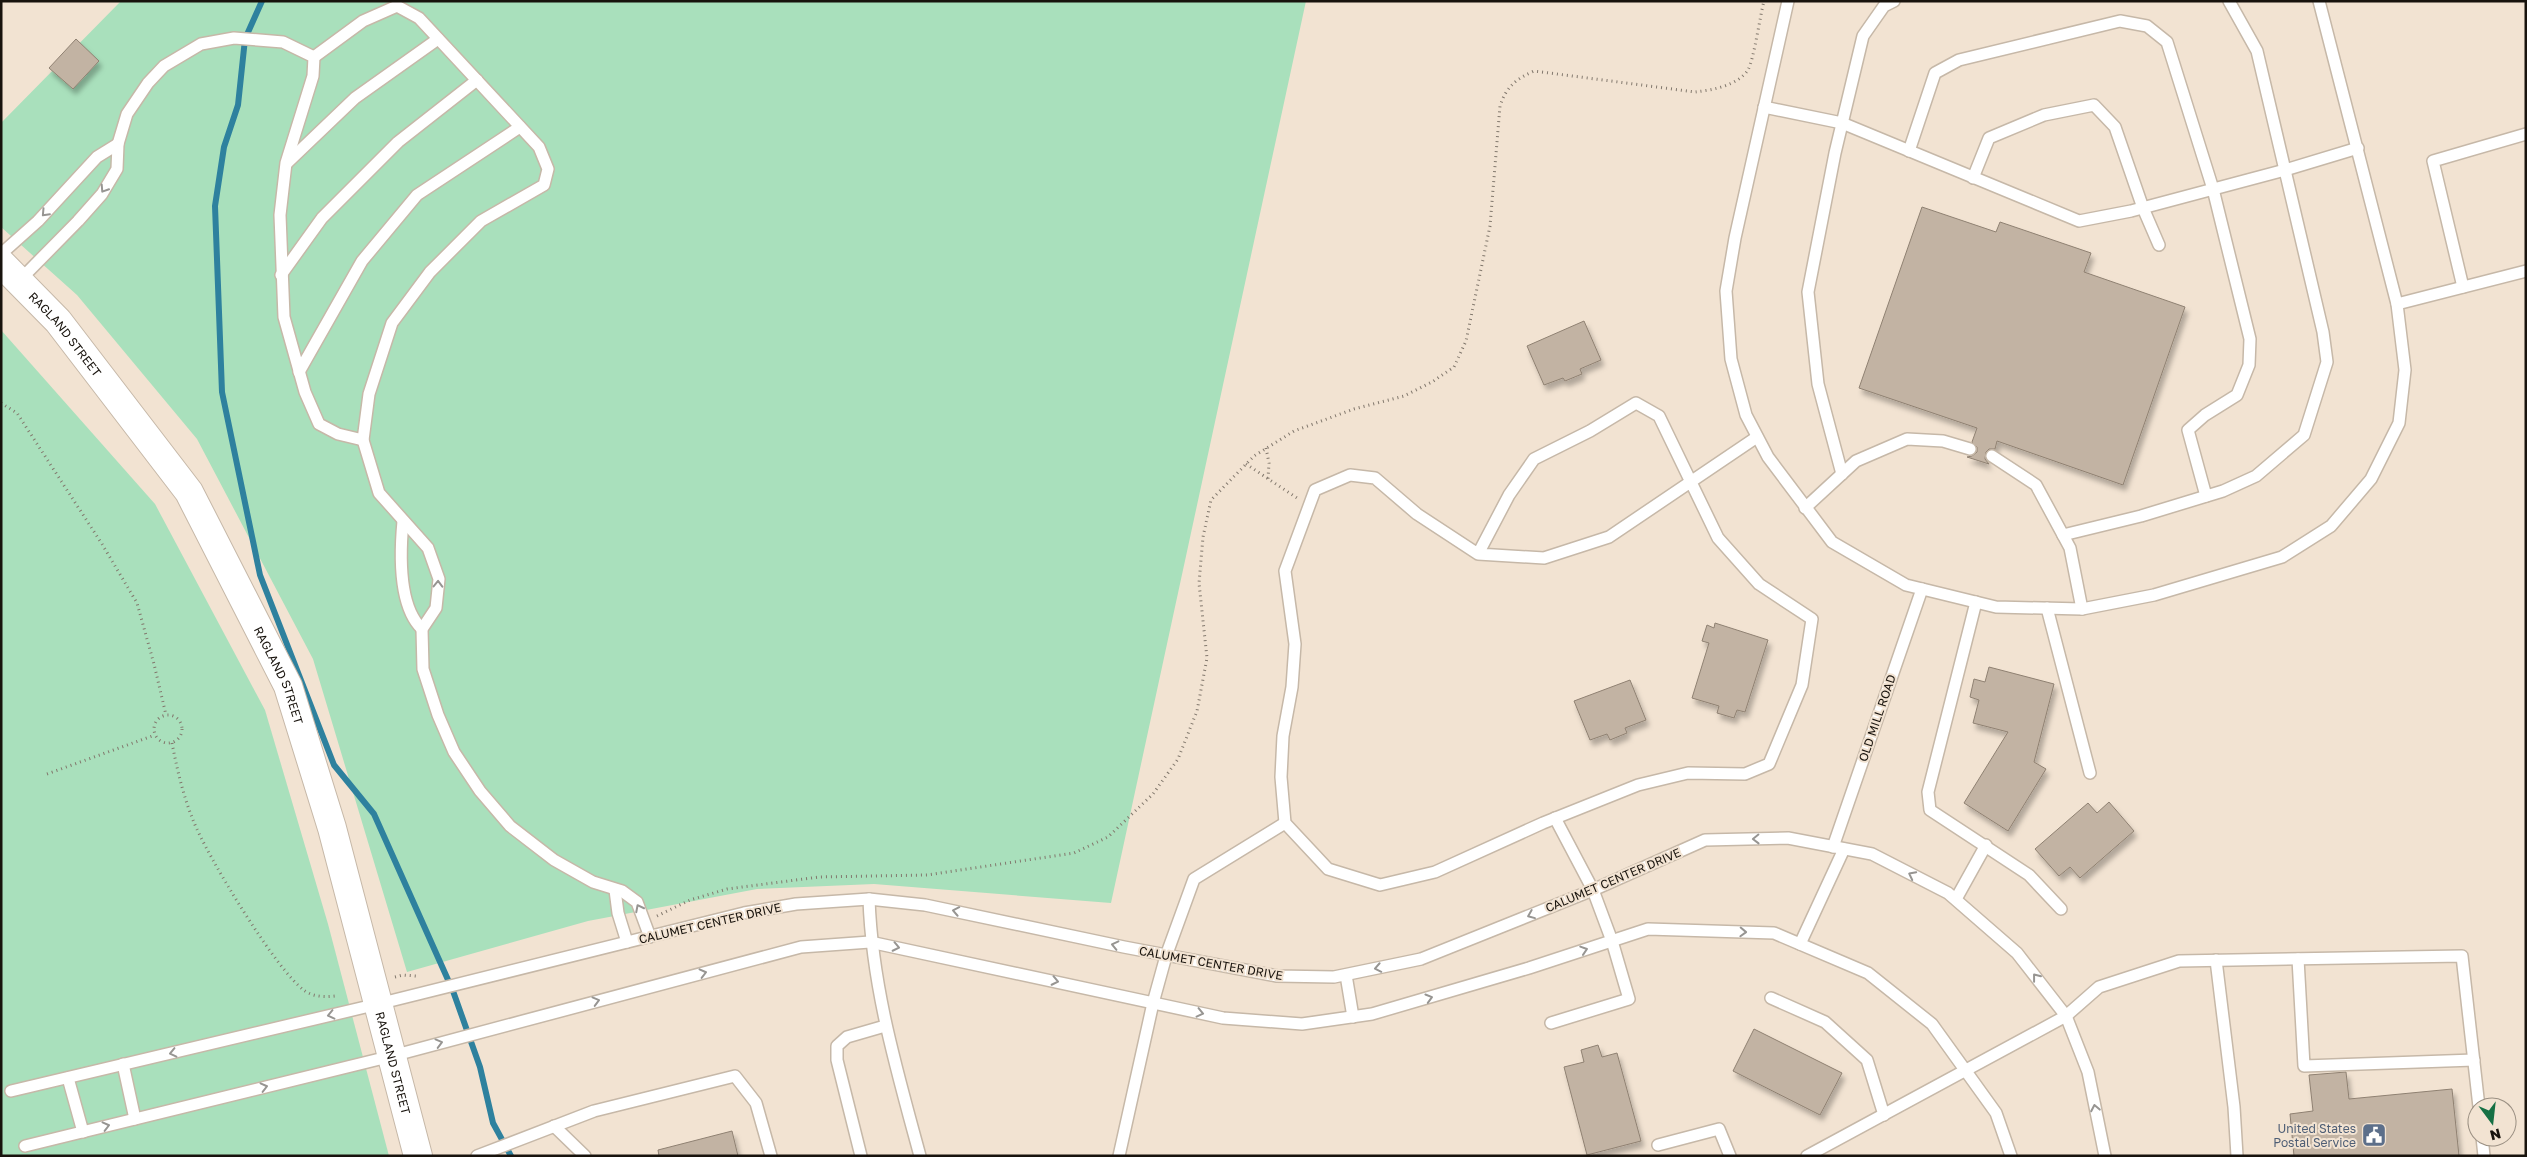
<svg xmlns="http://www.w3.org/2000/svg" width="2527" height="1157" viewBox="0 0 2527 1157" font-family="'Golos Text',sans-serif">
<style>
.green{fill:#a9e0bc}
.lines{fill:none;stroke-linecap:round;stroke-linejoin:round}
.stream{stroke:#2e819e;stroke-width:6}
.building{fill:#c2b3a3;stroke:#8f8172;filter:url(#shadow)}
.lane-casing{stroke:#c6b8a8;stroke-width:14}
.secondary-casing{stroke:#c6b8a8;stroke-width:30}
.path{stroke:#82786d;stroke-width:3;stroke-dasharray:1 4;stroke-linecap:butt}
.lane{stroke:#fff;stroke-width:11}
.secondary{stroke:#fff;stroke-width:28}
.oneway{stroke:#979592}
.labels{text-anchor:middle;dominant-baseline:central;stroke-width:4;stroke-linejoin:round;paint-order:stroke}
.street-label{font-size:12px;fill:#18130d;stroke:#f2e3d2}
.service-label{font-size:12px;fill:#4e5e75;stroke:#f2e3d2;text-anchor:end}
</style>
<defs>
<filter id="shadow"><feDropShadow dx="3" dy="5.5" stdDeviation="2.5" flood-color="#0004"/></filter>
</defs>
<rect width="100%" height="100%" fill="#f2e3d2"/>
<g class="green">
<polygon points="121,1 1306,1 1111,903 874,884 757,889 588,921 407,972 313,659 197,439 77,295 1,227 1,123"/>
<polygon points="1,330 155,504 265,710 328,924 389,1156 1,1156"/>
</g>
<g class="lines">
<polyline class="stream" points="262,1 245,39 238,105 224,147 215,206 222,392 260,575 334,765 374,814 453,991 480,1067 493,1123 511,1156"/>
</g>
<g class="building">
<polygon points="76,39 99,61 73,89 49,68"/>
<polygon points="1922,207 1996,232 2000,222 2091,253 2084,272 2185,307 2123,485 1997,441 1995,449 1989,449 1986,452 1985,459 1989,464 1967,457 1972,456 1977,452 1977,447 1972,442 1977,428 1859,388"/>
<polygon points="1584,321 1601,360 1580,369 1582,374 1565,381 1563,378 1544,385 1527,346"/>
<polygon points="1715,623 1768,640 1745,712 1737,710 1734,718 1717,713 1719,706 1692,698 1709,643 1702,641 1707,625 1714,628"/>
<polygon points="1989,667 2054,684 2034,762 2046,769 2008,831 1964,803 2008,732 1973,723 1979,700 1970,697 1974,679 1985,682"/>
<polygon points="1630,680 1646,720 1625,728 1627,733 1610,740 1607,734 1590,740 1574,701"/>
<polygon points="2109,802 2134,831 2080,878 2070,867 2059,876 2035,849 2088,803 2097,813"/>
<polygon points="1754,1029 1842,1073 1820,1115 1733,1071"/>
<polygon points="1598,1045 1602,1057 1617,1053 1641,1141 1587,1155 1564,1067 1584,1062 1581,1050"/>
<polygon points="2346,1072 2349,1099 2452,1089 2459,1156 2294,1156 2290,1114 2313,1111 2309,1075"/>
<polygon points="732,1131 738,1156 659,1156 658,1150"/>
</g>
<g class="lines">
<defs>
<g id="lane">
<polyline points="1788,1 1735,238 1726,291 1731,359 1746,415 1768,457 1832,542 1906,585 1996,607 2082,609 2154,595 2282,557 2331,526 2371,479 2399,423 2405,370 2397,304 2319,1"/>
<polyline points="314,57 363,21 397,6 419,18 539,147 548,169 544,185 481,221 430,272 392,323 369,394 363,440 379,493 428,548 439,579 436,608 422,629 423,669 438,715 454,752 480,791 510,826 554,860 593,882 622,891 637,902 650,937"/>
<polyline points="1764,107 1842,123 2079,221 2131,211 2285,170 2358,148"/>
<polyline points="1909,151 1935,73 1959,60 2120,21 2147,26 2167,42 2213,189 2250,339 2249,365 2237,395 2205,415 2188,430 2206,496"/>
<polyline points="287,163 355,98 438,39"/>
<polyline points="1973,178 1989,138 2044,115 2094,105 2115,127 2143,208 2159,245"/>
<polyline points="1,254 38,221 97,157 118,144"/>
<polyline points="281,275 322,218 398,142 477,80"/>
<polyline points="19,281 78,221 102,194 117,169 118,144 127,114 148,83 164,66 201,44 234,38 283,42 314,57 313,76 286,163 280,215 284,317 305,392 319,424 338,434 363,440"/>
<polyline points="2463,287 2433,161 2526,134"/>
<polyline points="2397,304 2526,271"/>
<polyline points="299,372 362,261 417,195 520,127"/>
<polyline points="1992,456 2036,485 2070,548 2082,609"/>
<polyline points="1842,474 1818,384 1808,292 1835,153 1863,36 1884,6 1894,1"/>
<polyline points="1805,508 1856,461 1907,439 1943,441 1970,449"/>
<path d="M403 521C400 553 398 606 422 629"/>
<polyline points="2063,535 2141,516 2223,491 2256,476 2304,435 2327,362 2323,332 2257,51 2229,1"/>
<polyline points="1478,554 1509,495 1534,459 1590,431 1636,403 1659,416 1718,538 1759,584 1812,619 1802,685 1769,764 1745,774 1688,773 1638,785 1543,823 1435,872 1380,885 1328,869 1285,823 1281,777 1283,736 1292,687 1295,644 1285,571 1315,490 1350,475 1375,478 1417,514 1478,554 1544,558 1609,537 1757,437"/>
<polyline points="1976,602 1928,792 1930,810 2029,875 2061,909"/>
<polyline points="2047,608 2090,773"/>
<polyline points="1833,847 1922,589"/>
<polyline points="615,890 618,913 627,942"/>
<path d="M869 899C872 987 897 1071 920 1156"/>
<polyline points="1956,899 1986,845"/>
<polyline points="1800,944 1844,849"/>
<polyline points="2298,959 2304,1066 2474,1060"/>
<polyline points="2216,960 2234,1107 2237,1156"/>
<polyline points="1346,975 1353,1017"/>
<polyline points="1771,998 1825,1022 1867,1060 1884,1115"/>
<polyline points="1551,1023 1629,999 1612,941 1593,890 1555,818"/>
<polyline points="123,1064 135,1119"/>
<polyline points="68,1078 83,1132"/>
<polyline points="11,1091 378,1004 744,913 796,904 869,899 925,905 1124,947 1277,976 1334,977 1421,959 1593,890 1705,840 1788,838 1872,854 1948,893 2017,953 2066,1016 2088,1072 2105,1156"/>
<polyline points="554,1126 585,1156"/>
<polyline points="2482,1137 2484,1156"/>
<polyline points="1658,1145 1719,1129 1730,1156"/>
<polyline points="25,1146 392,1056 801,947 870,942 1223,1018 1302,1024 1372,1014 1529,968 1648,929 1774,933 1868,973 1932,1024 1996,1113 2011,1156"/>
<polyline points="477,1156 594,1111 735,1076 756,1103 771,1156"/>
<polyline points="861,1156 837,1060 837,1046 847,1037 885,1026"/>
<polyline points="1119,1156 1153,1003 1166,956 1194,879 1285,823"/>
<polyline points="1807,1156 2066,1016 2099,987 2179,961 2462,956 2479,1107"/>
</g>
<g id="secondary">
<path id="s1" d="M1 263 58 321 189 492 288 686 332 828 418 1156"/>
</g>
</defs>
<use href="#lane" class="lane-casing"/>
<use href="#secondary" class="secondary-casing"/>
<g class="path">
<polyline points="1,403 17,413 102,544 137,603 154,664 166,715"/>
<polyline points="1266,448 1269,463 1268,479"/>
<polyline points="1246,464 1297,498"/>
<circle cx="168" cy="729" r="14"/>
<path d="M172 743C177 769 183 795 193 820 206 854 277 972 305 991 314 997 325 997 335 996"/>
<polyline points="47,774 155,735"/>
<path d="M657 916 690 900 727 889 819 877 927 875 1074 853 1108 837 1153 794 1178 759 1197 711 1207 658 1199 583 1203 537 1211 500 1254 456 1294 431 1354 409 1404 396 1432 382 1454 367 1466 341 1490 226 1500 106C1506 87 1516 79 1534 71L1695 92C1712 90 1737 86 1748 70 1754 59 1760 16 1764 1"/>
<polyline points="395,977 403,975 416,976"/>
</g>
<use href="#lane" class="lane"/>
<use href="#secondary" class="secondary"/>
</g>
<defs><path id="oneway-chevron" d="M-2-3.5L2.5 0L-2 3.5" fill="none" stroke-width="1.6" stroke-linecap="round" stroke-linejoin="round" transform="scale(1.25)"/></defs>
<g class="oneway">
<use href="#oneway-chevron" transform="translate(104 189) rotate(123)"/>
<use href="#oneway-chevron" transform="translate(45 213) rotate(133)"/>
<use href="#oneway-chevron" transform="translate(438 584) rotate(-89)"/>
<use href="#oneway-chevron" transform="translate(1756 839) rotate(179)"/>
<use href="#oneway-chevron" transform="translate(1912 875) rotate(-153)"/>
<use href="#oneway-chevron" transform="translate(639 908) rotate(-117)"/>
<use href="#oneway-chevron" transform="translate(956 911) rotate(-169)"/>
<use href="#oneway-chevron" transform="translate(1531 915) rotate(158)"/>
<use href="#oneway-chevron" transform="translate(1743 932) rotate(2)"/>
<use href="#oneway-chevron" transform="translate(1115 945) rotate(-167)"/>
<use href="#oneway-chevron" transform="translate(896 947) rotate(12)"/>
<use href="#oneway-chevron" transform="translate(1584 950) rotate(-18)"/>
<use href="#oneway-chevron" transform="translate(1378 968) rotate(169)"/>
<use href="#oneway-chevron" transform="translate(703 973) rotate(-14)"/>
<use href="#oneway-chevron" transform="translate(2036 977) rotate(-128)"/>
<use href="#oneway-chevron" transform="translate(1055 981) rotate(12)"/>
<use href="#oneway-chevron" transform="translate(1429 998) rotate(-16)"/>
<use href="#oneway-chevron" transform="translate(596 1001) rotate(-15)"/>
<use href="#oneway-chevron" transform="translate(1200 1013) rotate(13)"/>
<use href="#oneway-chevron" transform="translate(331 1015) rotate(167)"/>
<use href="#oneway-chevron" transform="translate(439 1043) rotate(-15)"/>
<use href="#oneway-chevron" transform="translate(173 1053) rotate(167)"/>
<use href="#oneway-chevron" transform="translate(264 1087) rotate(-14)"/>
<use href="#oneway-chevron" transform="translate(2095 1108) rotate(-101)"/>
<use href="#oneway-chevron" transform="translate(106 1126) rotate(-14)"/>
</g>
<defs>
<symbol id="civic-square" viewBox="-11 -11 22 22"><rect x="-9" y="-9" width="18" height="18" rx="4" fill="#5c6f8a" stroke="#f2e3d2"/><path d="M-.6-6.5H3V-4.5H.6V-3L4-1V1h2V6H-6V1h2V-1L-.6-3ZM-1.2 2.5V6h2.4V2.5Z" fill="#fff"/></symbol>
</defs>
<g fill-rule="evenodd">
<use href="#civic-square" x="2360" y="1121" width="28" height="28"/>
</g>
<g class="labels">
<g class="street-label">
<text stroke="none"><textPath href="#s1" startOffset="96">RAGLAND STREET</textPath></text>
<text stroke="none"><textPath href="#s1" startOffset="501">RAGLAND STREET</textPath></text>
<text transform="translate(1877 718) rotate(-71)">OLD MILL ROAD</text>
<text transform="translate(1613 880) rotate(-23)">CALUMET CENTER DRIVE</text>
<text transform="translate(710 923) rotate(-13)">CALUMET CENTER DRIVE</text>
<text transform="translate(1211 963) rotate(10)">CALUMET CENTER DRIVE</text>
<text stroke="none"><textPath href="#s1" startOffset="906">RAGLAND STREET</textPath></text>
</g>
<g class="service-label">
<text x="2356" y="1128">United States<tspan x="2356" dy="14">Postal Service</tspan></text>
</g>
</g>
<rect width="2527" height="1157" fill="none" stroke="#18130d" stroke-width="5"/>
<g transform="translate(2492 1122) rotate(165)"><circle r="24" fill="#f2e3d2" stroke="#9b9083"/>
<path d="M0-4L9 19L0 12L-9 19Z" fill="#167044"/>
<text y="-8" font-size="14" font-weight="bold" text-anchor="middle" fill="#18130d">N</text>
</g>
</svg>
